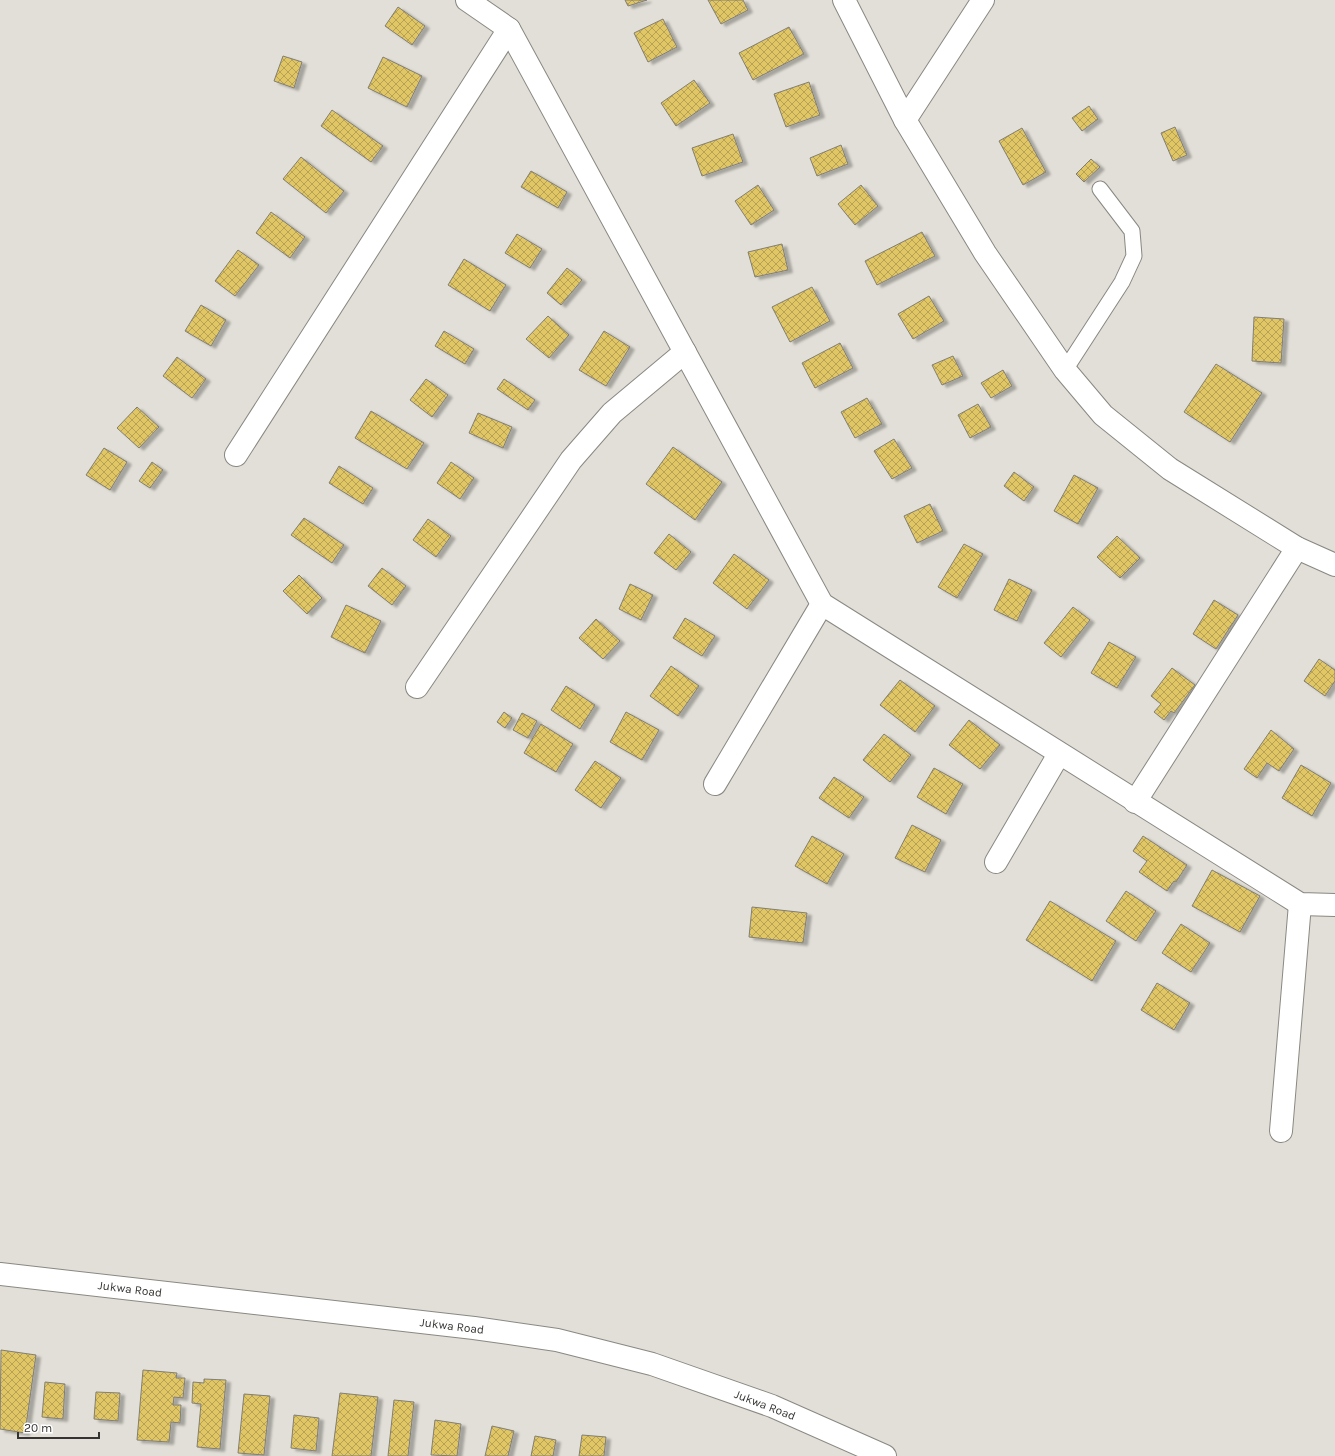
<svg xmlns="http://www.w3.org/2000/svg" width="1335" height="1456" viewBox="0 0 1335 1456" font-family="Karla,sans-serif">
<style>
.building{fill:url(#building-cross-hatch);stroke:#807e78;filter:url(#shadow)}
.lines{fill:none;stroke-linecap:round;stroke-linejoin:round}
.lane-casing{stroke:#8a8882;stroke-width:17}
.street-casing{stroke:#8a8882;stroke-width:24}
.secondary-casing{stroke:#8a8882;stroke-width:24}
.lane{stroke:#fff;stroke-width:15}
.street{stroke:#fff;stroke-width:22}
.secondary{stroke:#fff;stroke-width:22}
.labels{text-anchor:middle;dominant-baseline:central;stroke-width:3;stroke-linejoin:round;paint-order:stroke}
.street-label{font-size:12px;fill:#343331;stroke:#fff}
</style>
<defs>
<pattern id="building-cross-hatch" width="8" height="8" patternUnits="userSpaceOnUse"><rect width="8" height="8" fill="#e0c665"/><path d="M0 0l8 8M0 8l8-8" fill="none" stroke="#b6a154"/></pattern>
<filter id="shadow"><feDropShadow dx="4.5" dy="2.5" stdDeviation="1" flood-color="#0004"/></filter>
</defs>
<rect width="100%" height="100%" fill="#e1dfd7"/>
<g class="building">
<polygon points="625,0 647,0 628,6"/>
<polygon points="708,0 743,0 748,10 721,24"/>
<polygon points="398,7 425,26 412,45 385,26"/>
<polygon points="663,19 677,47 648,62 634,33"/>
<polygon points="789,27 804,54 753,80 739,53"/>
<polygon points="283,56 302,62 294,88 274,81"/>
<polygon points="383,57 422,76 407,107 368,88"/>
<polygon points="694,80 710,103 676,126 661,103"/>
<polygon points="809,82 820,115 786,127 774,94"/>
<polygon points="1089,106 1098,119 1082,131 1072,118"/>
<polygon points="332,110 383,146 371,162 321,126"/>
<polygon points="1175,127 1187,155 1173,161 1161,133"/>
<polygon points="1022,128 1046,172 1023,185 999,141"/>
<polygon points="733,134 743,162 702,176 692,148"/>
<polygon points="841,145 848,164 817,176 810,158"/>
<polygon points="301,157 344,191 326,213 283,179"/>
<polygon points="1091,159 1100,167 1084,182 1076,174"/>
<polygon points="531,171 567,192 558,208 521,187"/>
<polygon points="758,185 774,210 751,225 735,201"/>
<polygon points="861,185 878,206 855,225 838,204"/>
<polygon points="271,212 305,237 290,258 256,233"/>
<polygon points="922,232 935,256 877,285 865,261"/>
<polygon points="517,234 542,249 530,268 505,253"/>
<polygon points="782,244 788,270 755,277 748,252"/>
<polygon points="238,250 259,265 235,296 215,281"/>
<polygon points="464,259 506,285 490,311 448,285"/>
<polygon points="567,268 582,280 561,305 547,293"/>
<polygon points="812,287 830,321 790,342 772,307"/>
<polygon points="929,296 944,321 913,339 898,314"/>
<polygon points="201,305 226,320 211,346 185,331"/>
<polygon points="548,316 569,335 549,358 526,339"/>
<polygon points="1254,317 1284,319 1281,363 1252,361"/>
<polygon points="444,331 474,349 465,364 435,346"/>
<polygon points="604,331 630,347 606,386 579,370"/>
<polygon points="840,343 853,368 815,388 802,363"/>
<polygon points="953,356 963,376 942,385 932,365"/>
<polygon points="177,357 206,379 192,398 163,376"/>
<polygon points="1216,364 1262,393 1230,442 1184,412"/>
<polygon points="1003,370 1012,386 991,398 981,383"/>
<polygon points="426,379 448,395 432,417 410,400"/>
<polygon points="504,379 535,400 528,410 497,389"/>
<polygon points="867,398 882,424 855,438 841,412"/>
<polygon points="978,404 991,427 970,438 958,415"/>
<polygon points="137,407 159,427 139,448 117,428"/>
<polygon points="371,411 424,443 407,469 355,438"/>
<polygon points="478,413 512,427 503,448 469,433"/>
<polygon points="894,439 912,468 892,479 874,451"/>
<polygon points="673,447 722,482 695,520 646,484"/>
<polygon points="104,448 127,462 110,490 86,475"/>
<polygon points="152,462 163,470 150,488 139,481"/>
<polygon points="451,462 474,478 460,499 437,483"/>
<polygon points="339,466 373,488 363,504 329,483"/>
<polygon points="1014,472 1034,487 1024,501 1004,486"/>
<polygon points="1074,475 1098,488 1078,524 1054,511"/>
<polygon points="930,504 943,531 917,543 904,516"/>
<polygon points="304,518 344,545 332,563 291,535"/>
<polygon points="428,519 451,536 436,557 413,540"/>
<polygon points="669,534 691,552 676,570 654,553"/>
<polygon points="1117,536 1140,558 1120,578 1097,557"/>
<polygon points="964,544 983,554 957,598 938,587"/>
<polygon points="734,554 769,580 747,609 713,583"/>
<polygon points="382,568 406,586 392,605 368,586"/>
<polygon points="299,575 322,598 307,614 283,591"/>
<polygon points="1009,579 1032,590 1017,621 994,610"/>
<polygon points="630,584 653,595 641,620 619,609"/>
<polygon points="1214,600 1238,615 1216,649 1193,634"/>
<polygon points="346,605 381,621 365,653 331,637"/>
<polygon points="1073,607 1090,620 1061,657 1044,643"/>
<polygon points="685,618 715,636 702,656 673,638"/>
<polygon points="596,619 620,641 603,659 579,638"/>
<polygon points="1109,642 1136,657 1117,688 1091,673"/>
<polygon points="1319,659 1335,670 1335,681 1325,696 1304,681"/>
<polygon points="671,666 699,686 678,716 650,696"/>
<polygon points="1172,668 1195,685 1174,713 1171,711 1164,720 1154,712 1161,704 1151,696"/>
<polygon points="900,680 935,706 915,732 880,705"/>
<polygon points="566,686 595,705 580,729 551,710"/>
<polygon points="504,712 512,718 505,728 497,722"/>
<polygon points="626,712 659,730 642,760 610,742"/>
<polygon points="522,713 537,721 528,738 513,730"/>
<polygon points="969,720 1000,745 980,769 949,745"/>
<polygon points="541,724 573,744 556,772 524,753"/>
<polygon points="1271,730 1294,749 1279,771 1267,763 1257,778 1244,769"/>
<polygon points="884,734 911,755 890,782 863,760"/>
<polygon points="595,761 621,778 601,808 575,790"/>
<polygon points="1301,765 1331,783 1312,816 1282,798"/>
<polygon points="934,768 963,784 946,814 917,797"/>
<polygon points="834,777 864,797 849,818 819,798"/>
<polygon points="912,825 941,840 925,872 895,858"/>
<polygon points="812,836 844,854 827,884 795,866"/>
<polygon points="1143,836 1187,865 1176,882 1174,881 1167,891 1139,872 1147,861 1133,851"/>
<polygon points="1212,870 1260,896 1240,932 1192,906"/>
<polygon points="1126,891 1156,911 1136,941 1106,921"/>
<polygon points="1050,901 1116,941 1092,981 1026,940"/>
<polygon points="752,907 807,913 803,943 749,937"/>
<polygon points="1181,924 1210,943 1191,972 1162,953"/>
<polygon points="1157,983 1190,1003 1174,1030 1141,1010"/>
<polygon points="1,1350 36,1355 25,1433 0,1429"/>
<polygon points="143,1370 177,1373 176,1378 185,1378 183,1398 174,1397 173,1405 181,1405 180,1423 171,1422 169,1442 137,1440"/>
<polygon points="204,1379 226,1380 220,1449 197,1447 201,1404 192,1403 193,1382 204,1383"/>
<polygon points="45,1382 65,1384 63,1419 42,1417"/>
<polygon points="96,1392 120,1393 118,1421 94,1419"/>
<polygon points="340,1393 378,1397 371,1456 332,1456"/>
<polygon points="244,1394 270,1396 264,1455 238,1453"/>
<polygon points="394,1400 414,1402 408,1456 388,1456"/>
<polygon points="294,1415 319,1418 316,1451 291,1448"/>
<polygon points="435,1420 461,1424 457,1456 431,1455"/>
<polygon points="492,1426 514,1431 508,1456 485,1456"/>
<polygon points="582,1435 606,1437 604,1456 579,1456"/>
<polygon points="535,1436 556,1440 553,1456 531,1456"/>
</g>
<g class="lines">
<defs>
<polyline id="lane" points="1065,370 1122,282 1134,256 1132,231 1100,189"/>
<g id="street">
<polyline points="467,0 509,29 822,604 1300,904 1335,905"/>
<polyline points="844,0 905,120 985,253 1065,370 1103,415 1170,469 1297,548 1335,565"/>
<polyline points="905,120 983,0"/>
<polyline points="236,455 509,29"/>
<polyline points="417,687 571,460 612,413 685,352"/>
<polyline points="715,784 822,604"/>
<polyline points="1135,802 1297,548"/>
<polyline points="996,862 1059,754"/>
<polyline points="1281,1131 1300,904"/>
</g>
<polyline id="secondary" points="0,1274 474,1328 557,1340 652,1364 772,1406 885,1456"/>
</defs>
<use href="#lane" class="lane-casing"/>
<use href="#street" class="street-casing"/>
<use href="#secondary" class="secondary-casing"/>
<use href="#lane" class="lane"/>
<use href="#street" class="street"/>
<use href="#secondary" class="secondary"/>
</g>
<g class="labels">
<g class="street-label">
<text transform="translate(130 1289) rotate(7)">Jukwa Road</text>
<text transform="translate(452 1326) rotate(7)">Jukwa Road</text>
<text transform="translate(765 1405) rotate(21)">Jukwa Road</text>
</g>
</g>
<path d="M18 1432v6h81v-6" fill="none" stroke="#343331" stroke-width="2"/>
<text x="24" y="1432" font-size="12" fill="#343331" stroke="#ffffff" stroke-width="3" paint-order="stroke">20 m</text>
</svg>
